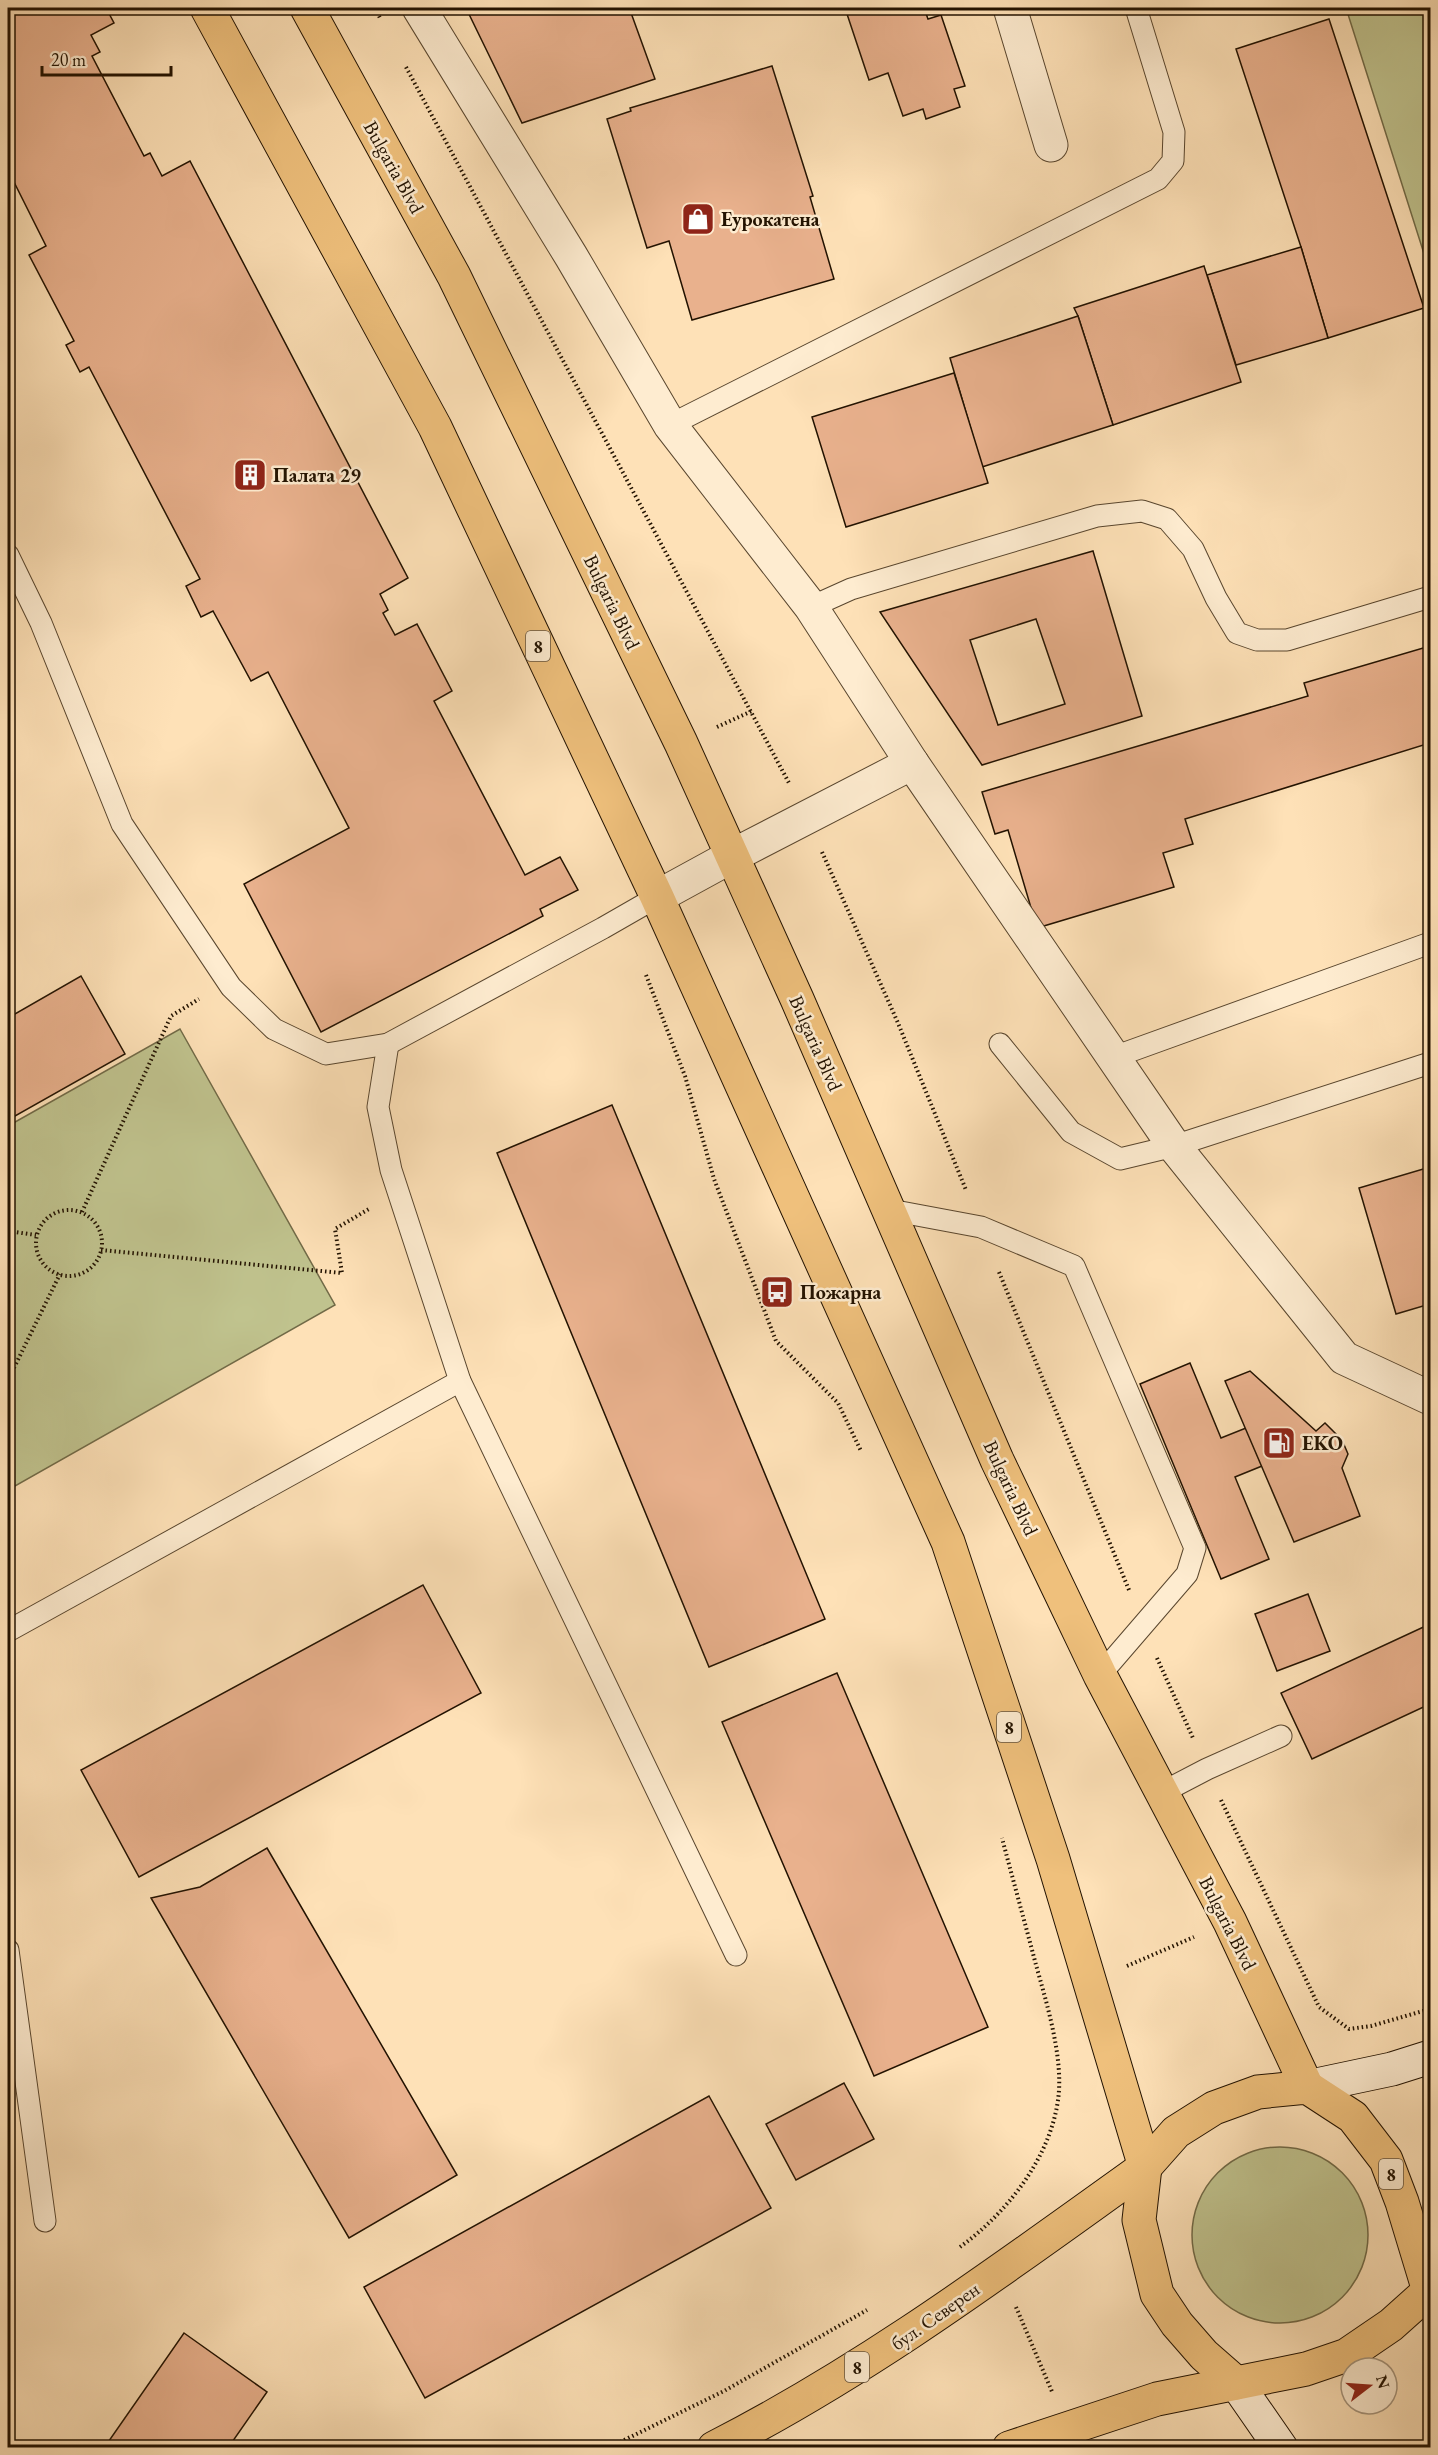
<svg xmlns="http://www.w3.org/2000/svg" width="1438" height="2455" viewBox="0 0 1438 2455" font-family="'EB Garamond',serif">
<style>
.green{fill:#c0c38e;stroke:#716a47;stroke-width:1.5}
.building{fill:#e9b18d;stroke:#221200;stroke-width:1.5;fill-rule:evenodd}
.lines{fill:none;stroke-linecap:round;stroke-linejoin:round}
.lane-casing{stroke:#59462e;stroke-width:23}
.street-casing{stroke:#59462e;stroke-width:35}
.secondary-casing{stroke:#221200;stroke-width:35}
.primary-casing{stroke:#221200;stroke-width:35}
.path{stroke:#221200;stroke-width:4;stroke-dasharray:1.5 3;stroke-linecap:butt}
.lane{stroke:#feecd0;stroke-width:21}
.street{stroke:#feecd0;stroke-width:33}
.secondary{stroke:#feecd0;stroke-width:33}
.primary{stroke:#efc07c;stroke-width:33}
.labels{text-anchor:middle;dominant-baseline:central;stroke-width:5;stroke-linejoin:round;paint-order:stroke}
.shield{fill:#feecd0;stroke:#64533e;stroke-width:1.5}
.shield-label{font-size:18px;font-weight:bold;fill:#221200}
.street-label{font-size:20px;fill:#221200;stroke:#feecd0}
.poi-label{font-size:20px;font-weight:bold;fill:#221200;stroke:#feecd0;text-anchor:start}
</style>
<rect width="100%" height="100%" fill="#fee1b7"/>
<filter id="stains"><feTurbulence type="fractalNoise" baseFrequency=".00333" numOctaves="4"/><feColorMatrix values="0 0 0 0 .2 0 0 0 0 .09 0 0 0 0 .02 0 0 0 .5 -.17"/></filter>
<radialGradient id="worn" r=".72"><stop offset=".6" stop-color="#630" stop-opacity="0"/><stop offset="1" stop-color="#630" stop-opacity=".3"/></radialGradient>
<g class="green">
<polygon points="1346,8 1430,8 1430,259 1426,260"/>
<polygon points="180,1029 335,1305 8,1490 8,1126"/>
<circle cx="1280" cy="2235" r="88"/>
</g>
<g class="building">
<polygon points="8,8 106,8 114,23 91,35 100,52 92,56 144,156 150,153 162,176 190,161 408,578 380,594 388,610 383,613 395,635 417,624 452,691 434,701 525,875 560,857 578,890 540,909 543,916 321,1032 244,884 349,828 268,672 251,681 213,611 201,617 186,586 200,579 89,367 80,372 66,345 74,341 29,255 46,246 8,170"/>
<polygon points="466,8 640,8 630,10 655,79 522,123"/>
<polygon points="845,8 924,8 928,19 941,15 965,86 954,89 960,107 926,119 923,109 903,116 888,73 869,80"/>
<polygon points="1329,19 1424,308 1328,338 1301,247 1236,49"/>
<polygon points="772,66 813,196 810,197 834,279 692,320 669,241 647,248 607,119 631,111 630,108"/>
<polygon points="1301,247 1328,338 1236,365 1207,275"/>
<polygon points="1204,266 1241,382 1113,425 1078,316 1074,308"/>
<polygon points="1078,316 1113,425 982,467 950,358"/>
<polygon points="954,373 988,483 846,527 812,417"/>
<path d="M1093 551 1142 716 982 765 880 612ZM1036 619 1065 704 998 725 970 640Z"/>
<polygon points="1430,646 1430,743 1185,819 1193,844 1163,853 1174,887 1037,928 1008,830 995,834 982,792 1308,696 1304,683"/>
<polygon points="81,976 125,1054 8,1120 8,1018"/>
<polygon points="612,1105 825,1619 709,1667 497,1153"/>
<polygon points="1430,1167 1430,1304 1396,1314 1359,1188"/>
<polygon points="1190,1363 1221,1438 1246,1428 1262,1466 1235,1477 1269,1559 1221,1579 1140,1384"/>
<polygon points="1250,1371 1316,1431 1325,1423 1342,1440 1348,1454 1342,1468 1360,1516 1294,1542 1225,1381"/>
<polygon points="423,1585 481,1693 139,1877 81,1770"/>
<polygon points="1308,1594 1330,1651 1277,1671 1255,1614"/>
<polygon points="1430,1624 1430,1704 1312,1759 1281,1693"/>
<polygon points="837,1673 988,2027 874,2076 722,1722"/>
<polygon points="267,1848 457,2175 349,2238 151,1898 200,1887"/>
<polygon points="844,2083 874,2139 796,2180 766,2124"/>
<polygon points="709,2096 771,2208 425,2398 364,2287"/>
<polygon points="184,2333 267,2392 228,2448 104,2448"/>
</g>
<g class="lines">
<defs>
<g id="lane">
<polyline points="670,425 1158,179 1173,161 1174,132 1136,8"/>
<polyline points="8,555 41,623 122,824 231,987 274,1029 326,1054 388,1044 603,928 657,897"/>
<polyline points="811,607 851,589 1097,516 1142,511 1167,519 1193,549 1216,598 1237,633 1257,640 1287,640 1430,597"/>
<polyline points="388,1044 378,1107 391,1170 460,1381 736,1955"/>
<polyline points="1000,1044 1071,1132 1120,1159 1174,1146 1430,1063"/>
<polyline points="1114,1057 1430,943"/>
<polyline points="890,1210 981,1227 1074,1266 1195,1548 1187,1574 1100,1675"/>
<polyline points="8,1631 460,1381"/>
<polyline points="1161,1793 1207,1769 1281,1736"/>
<polyline points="8,1950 45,2221"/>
</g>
<g id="street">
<polyline points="419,8 571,256 670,425 811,607 912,763 1174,1146 1344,1358 1430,1398"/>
<polyline points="1010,8 1051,145"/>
<polyline points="657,897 732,856 912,763"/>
</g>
<g id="secondary">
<polyline points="1307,2087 1392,2069 1430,2057"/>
<polyline points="1236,2383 1281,2448"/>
</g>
<g id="primary">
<polyline points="207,8 435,427 657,897 948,1542 1053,1859 1145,2167 1139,2220 1157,2294 1177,2324 1204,2355 1236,2383"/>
<polyline points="307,8 454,276 681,743 797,999 997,1460 1100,1675 1230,1922 1307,2087"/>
<path d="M714 2448C869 2369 1005 2267 1145 2167L1176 2132 1214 2108 1258 2092 1307 2087 1353 2117 1386 2160 1402 2202 1429 2291 1391 2325 1347 2355 1306 2369 1157 2399 1009 2448"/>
</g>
</defs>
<use href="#lane" class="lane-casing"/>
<use href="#street" class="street-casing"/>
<use href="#secondary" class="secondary-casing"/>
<use href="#primary" class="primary-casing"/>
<g class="path">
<polyline points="375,8 380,18"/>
<polyline points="406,67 789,783"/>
<polyline points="717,727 752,711"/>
<polyline points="822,852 898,1023 966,1190"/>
<polyline points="646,975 685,1076 714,1179 776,1341 838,1403 861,1451"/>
<circle cx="69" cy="1243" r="33"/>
<polyline points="82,1212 171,1016 199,999"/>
<polyline points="8,1231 36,1235"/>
<polyline points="101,1250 342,1273 335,1229 369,1209"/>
<polyline points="999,1272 1129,1590"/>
<polyline points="8,1380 60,1274"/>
<polyline points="1157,1658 1193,1738"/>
<polyline points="1221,1800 1319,2007 1349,2029 1371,2026 1430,2009"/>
<polyline points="1127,1966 1194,1937"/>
<path d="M960 2247C1007 2213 1050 2158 1058 2100 1064 2060 1047 2004 1036 1965 1025 1923 1013 1880 1002 1838"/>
<polyline points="1016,2307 1053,2394"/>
<polyline points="608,2448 724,2391 867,2310"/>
</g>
<use href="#lane" class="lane"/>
<use href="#street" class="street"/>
<use href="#secondary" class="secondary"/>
<use href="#primary" class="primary"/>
</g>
<defs>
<symbol id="shop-square" viewBox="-11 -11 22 22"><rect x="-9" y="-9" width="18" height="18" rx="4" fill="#8f2418" stroke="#feecd0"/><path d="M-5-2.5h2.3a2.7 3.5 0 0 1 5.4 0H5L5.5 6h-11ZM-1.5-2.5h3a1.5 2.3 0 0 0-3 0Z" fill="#fff"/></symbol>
<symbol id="building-square" viewBox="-11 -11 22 22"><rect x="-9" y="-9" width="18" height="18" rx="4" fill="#8f2418" stroke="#feecd0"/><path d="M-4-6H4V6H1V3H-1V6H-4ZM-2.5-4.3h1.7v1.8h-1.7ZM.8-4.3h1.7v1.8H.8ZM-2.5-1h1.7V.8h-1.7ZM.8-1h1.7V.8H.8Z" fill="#fff"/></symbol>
<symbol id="bus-square" viewBox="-11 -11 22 22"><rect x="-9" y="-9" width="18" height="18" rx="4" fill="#8f2418" stroke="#feecd0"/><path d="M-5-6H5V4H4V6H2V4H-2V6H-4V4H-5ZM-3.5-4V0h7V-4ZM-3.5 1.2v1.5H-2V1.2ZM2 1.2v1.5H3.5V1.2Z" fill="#fff"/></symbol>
<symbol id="fuel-square" viewBox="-11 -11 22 22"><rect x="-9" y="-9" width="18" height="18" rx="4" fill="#8f2418" stroke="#feecd0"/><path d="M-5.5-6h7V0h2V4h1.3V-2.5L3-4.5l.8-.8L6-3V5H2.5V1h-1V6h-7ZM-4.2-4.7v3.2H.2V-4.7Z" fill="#fff"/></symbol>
</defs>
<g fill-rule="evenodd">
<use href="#shop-square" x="679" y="200" width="38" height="38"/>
<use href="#building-square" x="231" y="456" width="38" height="38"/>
<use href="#bus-square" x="758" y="1273" width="38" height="38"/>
<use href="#fuel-square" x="1260" y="1424" width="38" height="38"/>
</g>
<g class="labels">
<g class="shield">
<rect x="526" y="631" width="24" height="30" rx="4.5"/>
<rect x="997" y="1712" width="24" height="30" rx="4.5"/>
<rect x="1379" y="2159" width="24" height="30" rx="4.5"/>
<rect x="845" y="2352" width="24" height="30" rx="4.5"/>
</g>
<g class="shield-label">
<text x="538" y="646">8</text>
<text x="1009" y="1727">8</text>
<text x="1391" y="2174">8</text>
<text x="857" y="2367">8</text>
</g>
<g class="street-label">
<text transform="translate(394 167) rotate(61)">Bulgaria Blvd</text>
<text transform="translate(612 602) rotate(64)">Bulgaria Blvd</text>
<text transform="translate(816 1043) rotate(66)">Bulgaria Blvd</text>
<text transform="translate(1011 1488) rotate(65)">Bulgaria Blvd</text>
<text transform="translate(1228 1923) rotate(63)">Bulgaria Blvd</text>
<text transform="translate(935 2316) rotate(-35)">бул. Северен</text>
</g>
<g class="poi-label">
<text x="721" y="219">Еурокатена</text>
<text x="273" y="475">Палата 29</text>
<text x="800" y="1292">Пожарна</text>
<text x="1302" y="1443">EKO</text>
</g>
</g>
<rect width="1438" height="2455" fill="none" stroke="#fee1b7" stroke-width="30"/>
<rect x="9" y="9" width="1420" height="2437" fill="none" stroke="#221200" stroke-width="3"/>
<rect x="15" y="15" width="1408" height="2425" fill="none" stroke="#221200" stroke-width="1.5"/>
<g transform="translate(1369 2386) rotate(73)"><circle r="28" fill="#feecd0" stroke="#a6957d" stroke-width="1.5"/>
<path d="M0-4.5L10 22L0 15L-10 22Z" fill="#8f2418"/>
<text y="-9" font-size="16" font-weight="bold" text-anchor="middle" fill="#221200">N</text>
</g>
<path d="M42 66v9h129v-9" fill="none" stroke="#221200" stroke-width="3"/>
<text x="51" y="66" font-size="18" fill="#221200" stroke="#feecd0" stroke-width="4.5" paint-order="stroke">20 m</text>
<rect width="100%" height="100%" filter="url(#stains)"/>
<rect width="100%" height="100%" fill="url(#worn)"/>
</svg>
